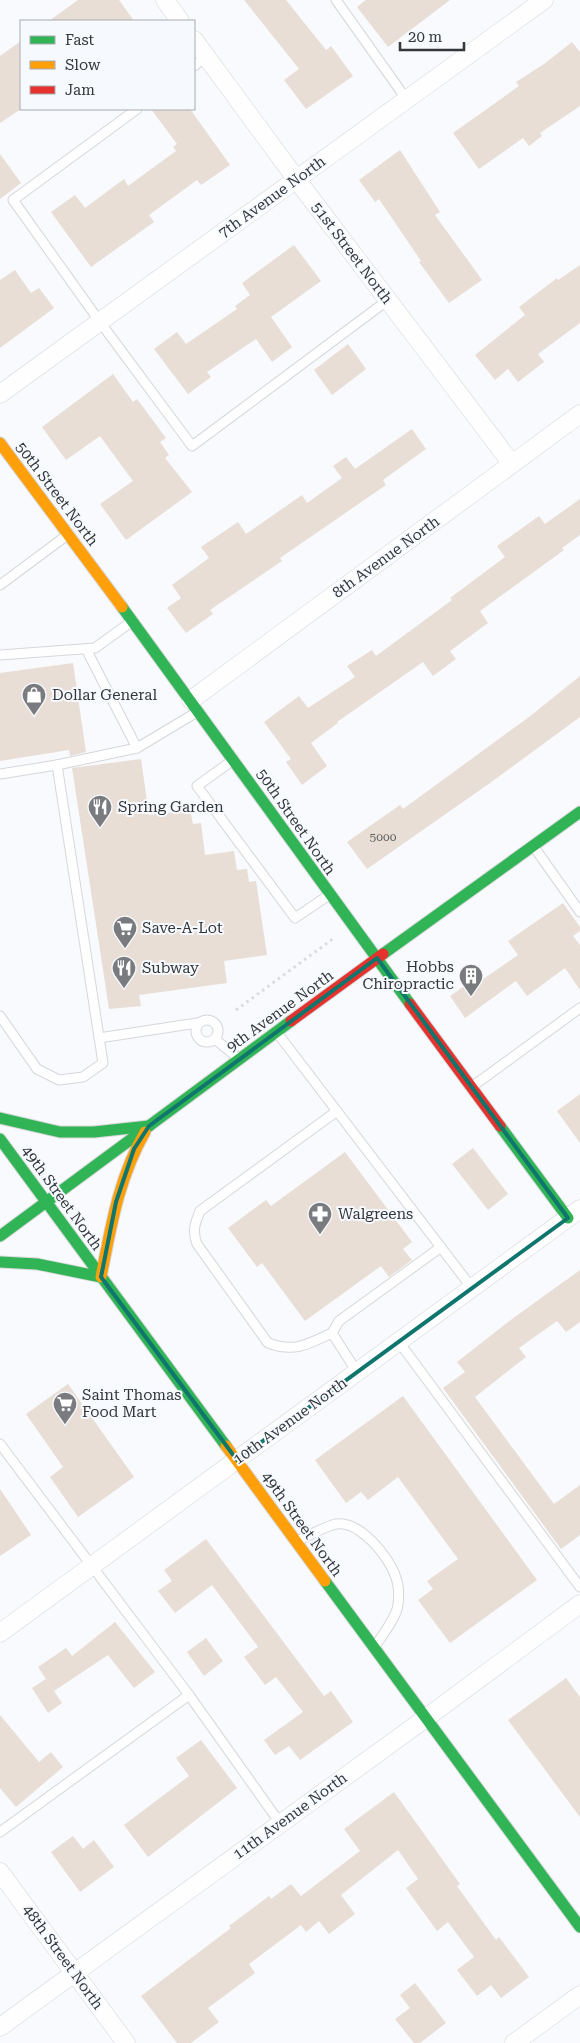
<svg xmlns="http://www.w3.org/2000/svg" width="580" height="2043" viewBox="0 0 580 2043" font-family="'Roboto Serif',serif">
<style>
.building{fill:#e8ded5}
.lines{fill:none;stroke-linecap:round;stroke-linejoin:round}
.lane-casing{stroke:#d5d7d9;stroke-width:11}
.street-casing{stroke:#d5d7d9;stroke-width:19}
.fast-casing{stroke:#d5d7d9;stroke-width:13}
.slow-casing{stroke:#d5d7d9;stroke-width:13}
.jam-casing{stroke:#d5d7d9;stroke-width:13}
.path{stroke:#dadbdc;stroke-width:3;stroke-dasharray:2.5 4;stroke-linecap:butt}
.lane{stroke:#fefeff;stroke-width:9}
.street{stroke:#fefeff;stroke-width:18}
.fast{stroke:#30b455;stroke-width:11}
.slow{stroke:#ff9f0a;stroke-width:11}
.jam{stroke:#e5322d;stroke-width:11}
.marked{fill:none;stroke:#0f766e;stroke-width:4;stroke-linejoin:round}
.labels{text-anchor:middle;dominant-baseline:central;stroke-width:4;stroke-linejoin:round;paint-order:stroke}
.number-label{font-size:12px;fill:#616161}
.street-label{font-size:15px;fill:#34373a;stroke:#f6faff}
.poi-label{font-size:15px;fill:#34373a;stroke:#f6faff;text-anchor:start}
</style>
<rect width="100%" height="100%" fill="#f8fafd"/>
<g class="building">
<polygon points="78,0 119,0 134,21 49,21"/>
<polygon points="244,0 286,0 326,50 331,46 353,76 306,109 284,80 299,69"/>
<polygon points="366,0 450,0 388,47 357,7"/>
<polygon points="21,41 21,109 0,123 0,56"/>
<polygon points="572,42 580,52 580,106 540,133 542,136 529,146 523,138 479,169 453,133 519,86 516,82 544,64"/>
<polygon points="151,109 190,109 230,165 201,185 197,180 149,215 154,222 91,267 51,212 75,195 85,208 124,179 128,186 176,151 173,147 177,144"/>
<polygon points="400,150 440,212 435,215 482,280 449,303 419,262 421,261 379,199 375,202 359,180"/>
<polygon points="0,154 21,183 0,199"/>
<polygon points="294,245 321,281 271,317 292,347 272,362 256,339 207,372 211,377 188,394 154,349 177,332 186,344 237,309 235,306 250,295 242,283"/>
<polygon points="580,265 580,323 538,354 544,362 518,382 508,369 495,380 475,355 525,315 519,307 557,278 558,280"/>
<polygon points="15,270 31,293 39,288 54,308 0,348 0,280"/>
<polygon points="348,344 366,369 332,395 314,370"/>
<polygon points="113,374 133,402 137,399 166,438 160,442 169,455 165,458 192,492 126,540 100,504 133,481 100,436 66,460 42,427"/>
<polygon points="412,429 426,449 383,480 386,485 280,558 282,561 210,610 213,614 186,633 167,608 181,598 172,585 209,558 201,547 238,522 246,534 302,495 307,503 342,478 333,466 346,457 355,469"/>
<polygon points="580,499 580,535 562,548 564,550 480,611 488,623 450,651 456,659 433,676 423,662 337,722 338,723 311,743 327,766 302,785 286,762 291,759 264,722 299,696 308,708 355,677 347,666 372,650 376,656 452,600 450,598 505,557 497,546 539,516 545,524"/>
<polygon points="73,663 86,752 70,756 69,750 0,761 0,673"/>
<polygon points="580,676 580,717 490,783 367,869 347,842 400,805 403,809 529,717"/>
<polygon points="141,759 149,815 190,810 193,824 201,823 205,855 234,851 237,870 247,869 249,882 256,881 267,955 224,961 227,983 139,995 141,1006 109,1009 72,768"/>
<polygon points="563,903 580,927 580,931 573,936 580,945 580,990 565,968 527,996 516,981 465,1018 450,996 476,978 479,982 518,955 508,941"/>
<polygon points="580,1094 580,1143 557,1111"/>
<polygon points="473,1148 508,1194 488,1210 452,1164"/>
<polygon points="345,1152 412,1242 403,1249 412,1260 389,1277 381,1266 305,1321 262,1263 257,1267 228,1228 266,1200 271,1206"/>
<polygon points="580,1270 580,1322 566,1332 557,1321 519,1348 526,1357 475,1397 554,1504 580,1485 580,1535 561,1549 443,1388 465,1372 457,1362 512,1319"/>
<polygon points="68,1384 134,1477 78,1517 50,1477 63,1467 26,1414"/>
<polygon points="403,1396 537,1580 450,1643 418,1600 433,1589 427,1581 458,1559 398,1477 368,1500 361,1492 346,1503 315,1460"/>
<polygon points="0,1489 31,1535 0,1556"/>
<polygon points="206,1539 324,1696 331,1691 353,1722 300,1760 289,1746 275,1755 264,1740 303,1712 276,1677 265,1685 244,1657 258,1647 212,1585 175,1613 158,1591 172,1581 164,1570"/>
<polygon points="115,1622 155,1672 134,1688 108,1655 54,1691 38,1667 66,1648 72,1656"/>
<polygon points="206,1638 223,1661 204,1676 187,1652"/>
<polygon points="566,1678 580,1697 580,1817 508,1720"/>
<polygon points="46,1679 62,1703 48,1713 32,1688"/>
<polygon points="0,1715 39,1762 51,1752 63,1767 16,1807 0,1788"/>
<polygon points="201,1740 237,1788 148,1857 124,1825 189,1776 176,1758"/>
<polygon points="394,1792 460,1884 457,1886 496,1940 499,1937 529,1977 501,1998 491,1985 477,1996 457,1970 474,1957 448,1922 437,1931 406,1888 418,1879 398,1850 341,1895 355,1914 329,1934 319,1921 306,1932 301,1925 249,1964 255,1973 208,2008 219,2022 191,2043 177,2043 141,1996 231,1928 229,1926 269,1896 271,1899 291,1884 301,1896 360,1851 344,1829"/>
<polygon points="73,1836 83,1849 94,1840 114,1867 80,1892 51,1852"/>
<polygon points="415,1983 446,2023 420,2043 414,2043 395,2019 410,2008 400,1995"/>
</g>
<g class="lines">
<defs>
<g id="lane">
<polyline points="336,0 407,100"/>
<polyline points="194,66 206,57"/>
<polyline points="137,109 13,200 100,322 192,446 388,300"/>
<polyline points="0,585 66,536"/>
<polyline points="86,649 137,748 197,712"/>
<polyline points="0,655 95,648 131,622"/>
<polyline points="233,760 197,786 295,918 329,895"/>
<polyline points="0,774 57,765"/>
<polyline points="534,847 580,912"/>
<polyline points="0,1016 37,1069 59,1080 83,1077 103,1063 57,765 137,748"/>
<circle cx="207" cy="1031" r="11"/>
<polyline points="278,1034 472,1288"/>
<polyline points="99,1038 197,1023"/>
<polyline points="216,1040 238,1058"/>
<polyline points="473,1086 580,1008"/>
<path d="M332 1333C308 1344 295 1353 268 1343L197 1244C192 1231 195 1223 200 1211L337 1111"/>
<polyline points="399,1342 580,1587"/>
<polyline points="357,1372 332,1333 339,1321 441,1247"/>
<polyline points="0,1444 189,1695 280,1823"/>
<path d="M297 1541C309 1536 323 1527 336 1524 359 1520 390 1557 396 1578 399 1586 399 1596 398 1605 396 1618 383 1634 376 1645"/>
<polyline points="0,1832 189,1695"/>
</g>
<g id="street">
<polyline points="165,0 180,21"/>
<polyline points="194,40 297,180 512,464"/>
<polyline points="0,394 544,0"/>
<polyline points="191,700 580,414"/>
<polyline points="0,1633 580,1209"/>
<polyline points="0,1872 126,2043"/>
<polyline points="0,2027 426,1718 580,1604"/>
<polyline points="514,2043 580,1995"/>
</g>
<g id="fast">
<polyline points="122,607 410,1004"/>
<polyline points="383,954 580,812"/>
<polyline points="0,1118 60,1132 94,1132 149,1126"/>
<polyline points="500,1126 568,1218"/>
<polyline points="0,1139 226,1446"/>
<polyline points="0,1236 291,1021"/>
<polyline points="0,1262 37,1264 101,1277"/>
<polyline points="325,1581 580,1927"/>
</g>
<g id="slow">
<polyline points="0,443 122,607"/>
<path d="M101 1277C111 1226 119 1177 145 1132"/>
<polyline points="226,1446 325,1581"/>
</g>
<g id="jam">
<polyline points="410,1004 500,1126"/>
<polyline points="291,1021 383,954"/>
</g>
</defs>
<use href="#lane" class="lane-casing"/>
<use href="#street" class="street-casing"/>
<use href="#fast" class="fast-casing"/>
<use href="#slow" class="slow-casing"/>
<use href="#jam" class="jam-casing"/>
<polyline class="path" points="236,1010 334,938"/>
<use href="#lane" class="lane"/>
<use href="#street" class="street"/>
<use href="#fast" class="fast"/>
<use href="#slow" class="slow"/>
<use href="#jam" class="jam"/>
</g>
<path class="marked" d="M377 958 568 1218 237 1460 101 1277 116 1202 134 1149 149 1126Z"/>
<defs>
<symbol id="shop-pin" viewBox="-11 -11 22 30"><path d="M0 17L-7.5 6A9.5 9.5 0 1 1 7.5 6Z" fill="#797b7e" stroke="#f6faff"/><path d="M-5-2.5h2.3a2.7 3.5 0 0 1 5.4 0H5L5.5 6h-11ZM-1.5-2.5h3a1.5 2.3 0 0 0-3 0Z" fill="#fff"/></symbol>
<symbol id="restaurant-pin" viewBox="-11 -11 22 30"><path d="M0 17L-7.5 6A9.5 9.5 0 1 1 7.5 6Z" fill="#797b7e" stroke="#f6faff"/><path d="M-5-6h1v4h1v-4h1v4h1v-4h1v5L-1.5 .5V6h-2V.5L-5-1ZM5-6V6H3V1.5H1.5Q1.5-4 5-6Z" fill="#fff"/></symbol>
<symbol id="supermarket-pin" viewBox="-11 -11 22 30"><path d="M0 17L-7.5 6A9.5 9.5 0 1 1 7.5 6Z" fill="#797b7e" stroke="#f6faff"/><path d="M-6-5.5h2.5l.6 2H6L4.5 2H-2.5L-4.4-4H-6ZM-1.5 3.2a1.3 1.3 0 1 0 .1 0ZM3 3.2a1.3 1.3 0 1 0 .1 0Z" fill="#fff"/></symbol>
<symbol id="building-pin" viewBox="-11 -11 22 30"><path d="M0 17L-7.5 6A9.5 9.5 0 1 1 7.5 6Z" fill="#797b7e" stroke="#f6faff"/><path d="M-4-6H4V6H1V3H-1V6H-4ZM-2.5-4.3h1.7v1.8h-1.7ZM.8-4.3h1.7v1.8H.8ZM-2.5-1h1.7V.8h-1.7ZM.8-1h1.7V.8H.8Z" fill="#fff"/></symbol>
<symbol id="pharmacy-pin" viewBox="-11 -11 22 30"><path d="M0 17L-7.5 6A9.5 9.5 0 1 1 7.5 6Z" fill="#797b7e" stroke="#f6faff"/><path d="M-2-6h4v4h4v4h-4v4h-4v-4h-4v-4h4Z" fill="#fff"/></symbol>
</defs>
<g fill-rule="evenodd">
<use href="#shop-pin" x="20" y="681" width="28" height="38"/>
<use href="#restaurant-pin" x="86" y="793" width="28" height="38"/>
<use href="#supermarket-pin" x="111" y="914" width="28" height="38"/>
<use href="#restaurant-pin" x="110" y="954" width="28" height="38"/>
<use href="#building-pin" x="457" y="962" width="28" height="38"/>
<use href="#pharmacy-pin" x="306" y="1200" width="28" height="38"/>
<use href="#supermarket-pin" x="51" y="1390" width="28" height="38"/>
</g>
<g class="labels">
<g class="number-label">
<text x="383" y="837">5000</text>
</g>
<g class="street-label">
<text transform="translate(272 197) rotate(-36)">7th Avenue North</text>
<text transform="translate(352 253) rotate(53)">51st Street North</text>
<text transform="translate(57 494) rotate(53)">50th Street North</text>
<text transform="translate(386 557) rotate(-36)">8th Avenue North</text>
<text transform="translate(296 822) rotate(55)">50th Street North</text>
<text transform="translate(280 1011) rotate(-36)">9th Avenue North</text>
<text transform="translate(62 1198) rotate(54)">49th Street North</text>
<text transform="translate(290 1421) rotate(-36)">10th Avenue North</text>
<text transform="translate(302 1524) rotate(54)">49th Street North</text>
<text transform="translate(290 1816) rotate(-36)">11th Avenue North</text>
<text transform="translate(63 1957) rotate(54)">48th Street North</text>
</g>
<g class="poi-label">
<text x="52" y="695">Dollar General</text>
<text x="118" y="807">Spring Garden</text>
<text x="142" y="928">Save-A-Lot</text>
<text x="454" y="967" text-anchor="end">Hobbs<tspan x="454" dy="17">Chiropractic</tspan></text>
<text x="142" y="968">Subway</text>
<text x="338" y="1214">Walgreens</text>
<text x="82" y="1395">Saint Thomas<tspan x="82" dy="17">Food Mart</tspan></text>
</g>
</g>
<rect x="20" y="20" width="175" height="90" fill="#f6faff" stroke="#a8acb0"/>
<rect x="30" y="36" width="25" height="8" fill="#30b455" stroke="#a8acb0"/>
<text x="65" y="45" font-size="15" fill="#34373a">Fast</text>
<rect x="30" y="61" width="25" height="8" fill="#ff9f0a" stroke="#a8acb0"/>
<text x="65" y="70" font-size="15" fill="#34373a">Slow</text>
<rect x="30" y="86" width="25" height="8" fill="#e5322d" stroke="#a8acb0"/>
<text x="65" y="95" font-size="15" fill="#34373a">Jam</text>
<path d="M400 42v8h64v-8" fill="none" stroke="#34373a" stroke-width="2.5"/>
<text x="408" y="42" font-size="15" fill="#34373a" stroke="#f6faff" stroke-width="4" paint-order="stroke">20 m</text>
</svg>
